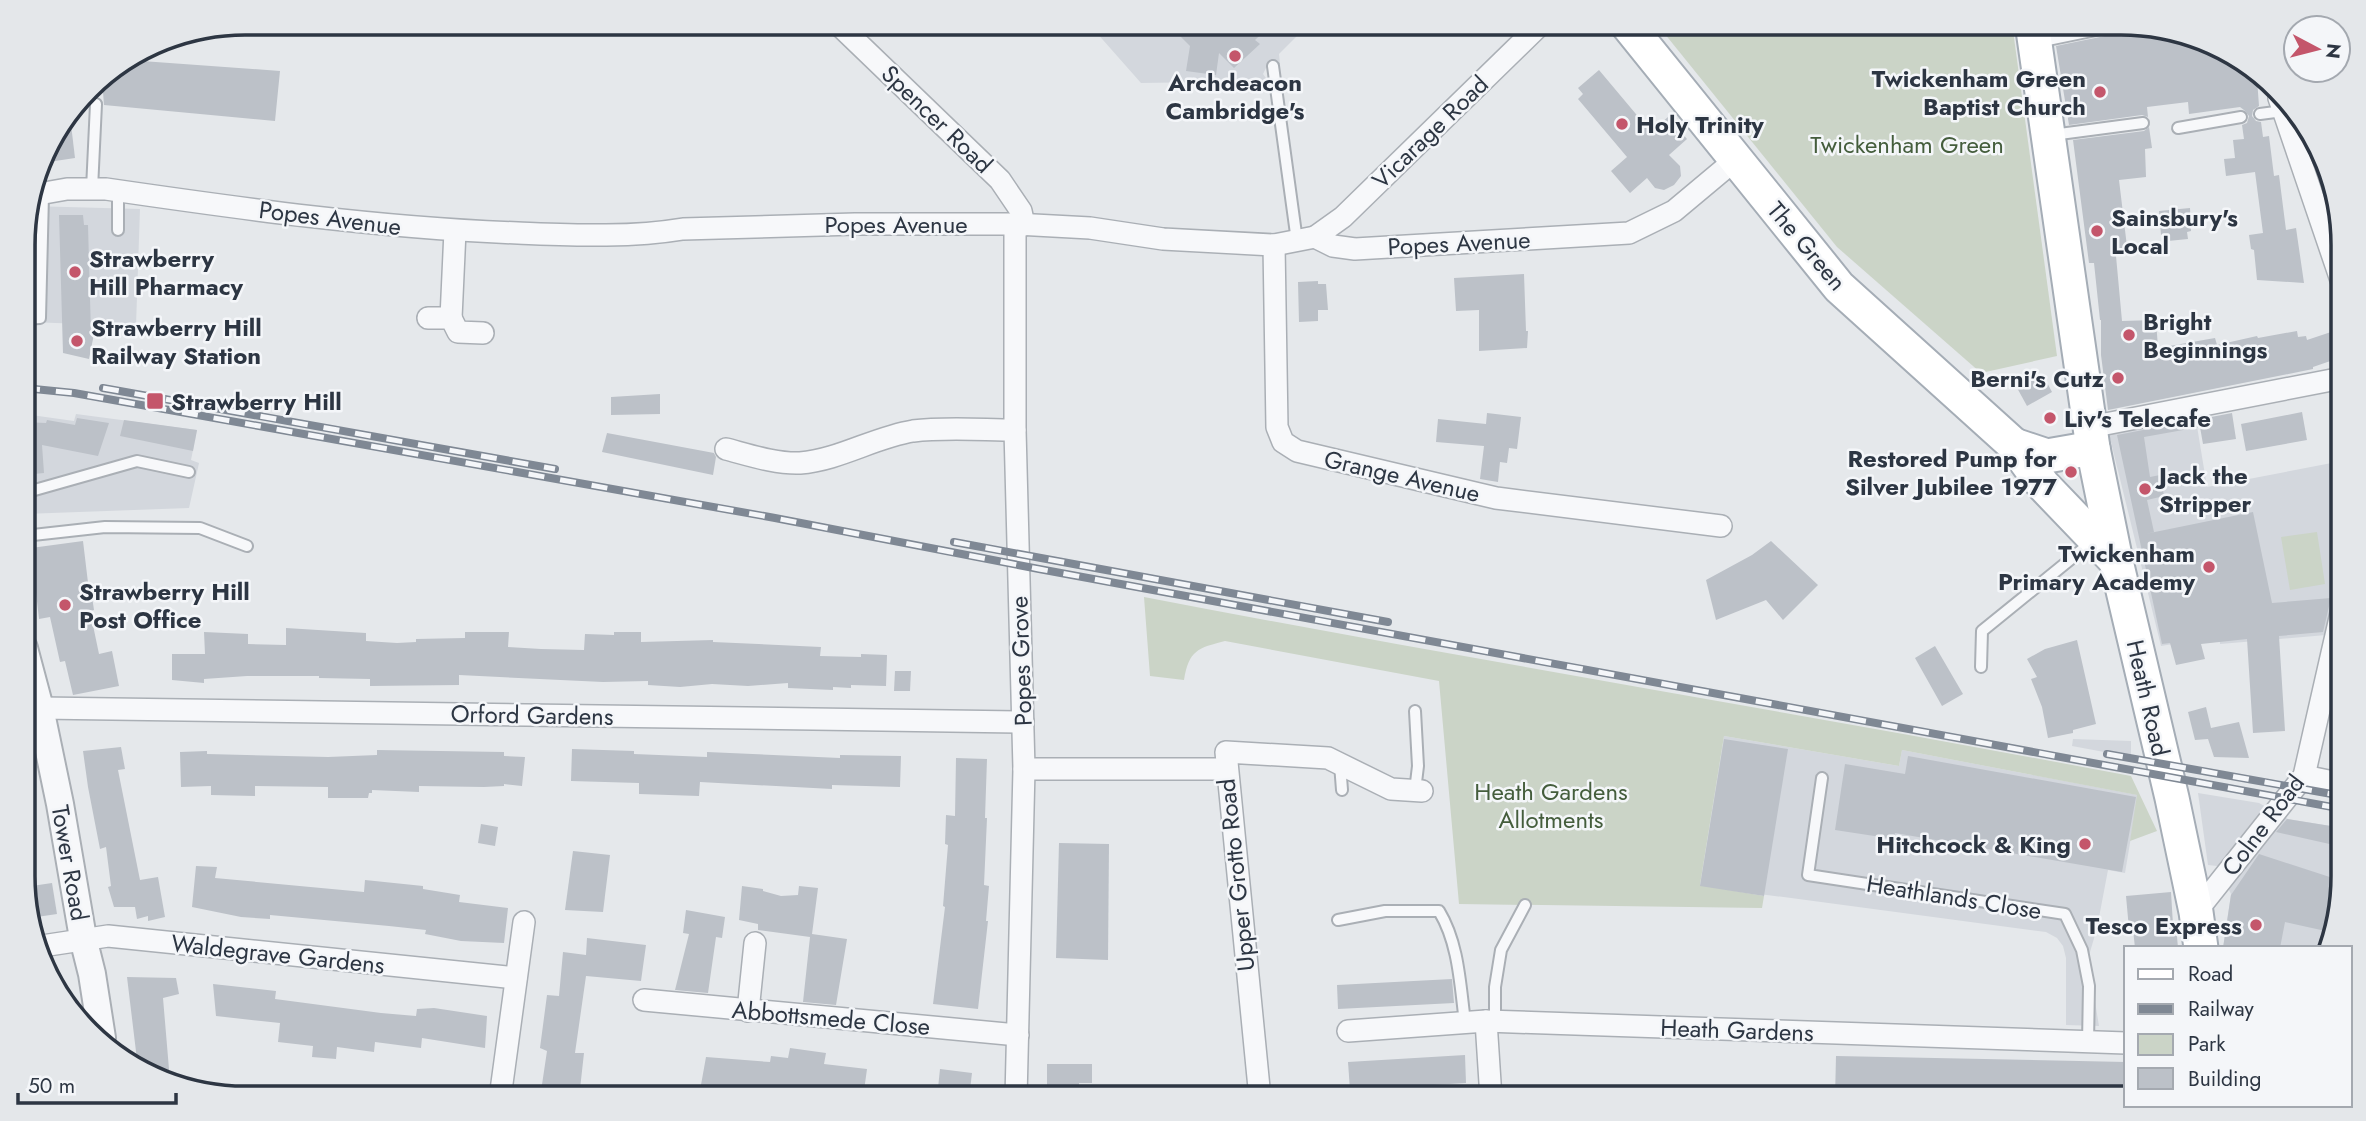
<svg xmlns="http://www.w3.org/2000/svg" width="2366" height="1121" viewBox="0 0 2366 1121" font-family="Jost,sans-serif">
<style>
.built{fill:#d3d7dd}
.green{fill:#cbd4c7}
.building{fill:#bcc1c8}
.lines{fill:none;stroke-linecap:round;stroke-linejoin:round}
.service-casing{stroke:#aaafb5;stroke-width:14}
.minor-casing{stroke:#aaafb5;stroke-width:24}
.tertiary-casing{stroke:#aaafb5;stroke-width:30}
.primary-casing{stroke:#a5adb6;stroke-width:37}
.service{stroke:#f7f8fa;stroke-width:10}
.minor{stroke:#f7f8fa;stroke-width:21}
.tertiary{stroke:#f7f8fa;stroke-width:26}
.primary{stroke:#fff;stroke-width:33}
.rail-casing{stroke:#7f8894;stroke-width:8}
.rail{stroke:#f4f6f9;stroke-width:5;stroke-dasharray:16;stroke-linecap:butt}
.poi-dot{fill:#c4566b;stroke:#f4f6f9;stroke-width:2.5}
.labels{text-anchor:middle;dominant-baseline:central;stroke-width:5;stroke-linejoin:round;paint-order:stroke}
.poi-label{font-size:24px;font-weight:bold;fill:#2d3643;stroke:#f4f6f9;text-anchor:start}
.street-label{font-size:24px;fill:#2d3643;stroke:#f4f6f9}
.park-label{font-size:24px;fill:#445d3c;stroke:#f4f6f9}
.rim{fill:none;stroke:#2d3643;stroke-width:3.5}
</style>
<rect width="100%" height="100%" fill="#e5e8eb"/>
<g class="built">
<polygon points="1088,23 1310,23 1279,54 1280,64 1266,68 1263,74 1268,81 1141,83"/>
<polygon points="30,206 140,209 136,326 29,322"/>
<polygon points="24,414 74,421 76,414 197,430 191,460 199,463 189,508 24,514"/>
<polygon points="2195,414 2207,487 2342,461 2342,564 2326,635 2220,644 2217,611 2173,644 2161,646 2108,430"/>
<polygon points="1724,736 1899,766 1902,750 2138,795 2125,873 2108,870 2097,928 2088,959 2099,1026 2066,1025 2066,958 2063,946 2057,938 2046,932 1700,886"/>
<polygon points="2073,739 2131,741 2131,757 2072,746"/>
<polygon points="2198,793 2259,803 2288,819 2343,828 2343,876 2327,948 2223,948 2231,894 2217,866 2208,865"/>
</g>
<g class="green">
<polygon points="1656,23 2012,23 2057,356 1981,373 1837,247"/>
<polygon points="2317,532 2325,584 2290,590 2281,537"/>
<path d="M1144 597C1472 660 1803 714 2131 776L2157 831 2130 841 2137 795 1902 750 1899 766 1724 736 1700 885 1764 896 1762 908 1459 904 1439 681 1225 641C1198 648 1189 650 1184 680L1150 676Z"/>
</g>
<g class="building">
<polygon points="1167,23 1273,23 1255,40 1260,44 1234,68 1219,53 1216,75 1186,71 1190,46"/>
<polygon points="2057,23 2092,23 2059,30"/>
<polygon points="2144,28 2219,46 2257,79 2259,106 2253,110 2252,116 2256,121 2261,122 2263,137 2269,136 2274,176 2279,175 2286,230 2296,228 2304,283 2257,280 2254,250 2251,249 2249,235 2263,233 2255,172 2226,176 2224,159 2235,158 2233,140 2244,139 2242,125 2247,123 2249,116 2244,110 2240,107 2189,114 2188,102 2147,107 2148,117 2142,115 2069,125 2056,46"/>
<polygon points="128,60 280,71 275,121 104,105 103,92 85,96 98,78"/>
<polygon points="1599,70 1651,132 1668,117 1687,139 1669,155 1680,166 1681,176 1674,185 1664,190 1655,188 1647,178 1630,193 1611,171 1627,157 1578,99 1583,94 1578,88"/>
<polygon points="70,116 75,158 42,163 46,146"/>
<polygon points="2149,127 2152,148 2145,149 2146,177 2119,180 2128,255 2116,256 2122,321 2156,320 2158,348 2215,338 2217,345 2257,336 2258,338 2297,331 2298,337 2306,336 2307,340 2337,330 2342,342 2342,357 2313,367 2313,369 2108,410 2101,355 2101,320 2100,320 2094,263 2089,263 2073,140 2144,131"/>
<polygon points="2190,208 2191,231 2187,232 2188,239 2168,241 2168,234 2161,235 2159,211"/>
<polygon points="59,215 83,215 84,225 88,225 91,334 94,334 89,359 63,353"/>
<polygon points="1524,274 1526,331 1528,331 1527,348 1479,351 1479,310 1456,311 1454,278"/>
<polygon points="1318,281 1318,284 1326,284 1328,310 1318,310 1318,321 1299,322 1298,282"/>
<polygon points="2043,375 2052,392 2027,406 2016,386 2032,377 2034,380"/>
<polygon points="660,394 660,414 611,415 611,397"/>
<polygon points="2302,412 2307,440 2246,451 2241,424"/>
<polygon points="1487,413 1521,417 1517,449 1509,448 1507,463 1500,462 1498,482 1480,479 1484,446 1436,442 1438,419 1486,424"/>
<polygon points="2232,413 2236,439 2203,444 2200,427 2144,437 2150,477 2160,475 2164,496 2147,500 2154,532 2145,534 2253,512 2272,603 2331,598 2323,632 2279,636 2285,731 2253,733 2247,639 2201,644 2205,659 2176,665 2170,643 2162,644 2117,435"/>
<polygon points="77,418 109,423 98,456 42,445 44,473 24,475 24,422 46,423 47,420 75,425"/>
<polygon points="124,420 197,430 193,451 120,436"/>
<polygon points="607,433 714,453 716,457 713,475 602,452"/>
<polygon points="83,541 89,591 91,590 94,610 90,611 99,654 112,651 119,686 73,695 65,661 60,662 50,617 39,619 31,548"/>
<polygon points="1771,541 1818,585 1783,620 1766,600 1716,620 1706,580 1752,555"/>
<polygon points="286,628 366,633 366,641 397,643 416,642 416,639 465,638 465,632 509,632 508,647 541,649 584,650 585,634 614,635 614,632 641,632 641,642 713,640 713,642 821,647 820,656 861,657 861,654 887,655 886,686 851,685 851,688 833,687 833,690 788,688 788,683 748,686 712,684 680,687 648,685 648,681 603,682 459,675 459,685 370,686 370,679 319,678 319,676 247,676 204,679 204,683 172,680 172,654 205,654 204,632 248,634 248,644 286,645"/>
<polygon points="2077,640 2096,724 2073,730 2073,733 2048,738 2042,707 2031,679 2037,677 2027,659 2045,649"/>
<polygon points="1935,646 1963,694 1942,706 1915,658"/>
<polygon points="895,671 911,671 910,691 894,691"/>
<polygon points="2206,707 2211,728 2239,722 2249,758 2214,757 2208,739 2195,740 2188,712"/>
<polygon points="1724,739 1788,749 1764,896 1700,886"/>
<polygon points="121,747 125,769 118,770 140,880 158,877 165,917 148,921 148,916 137,919 135,907 114,907 108,887 111,886 106,847 100,849 88,787 83,751"/>
<polygon points="572,749 634,751 634,754 707,757 707,752 840,758 840,755 901,756 900,787 832,785 832,789 700,782 699,796 639,794 639,783 571,781"/>
<polygon points="377,750 504,752 504,756 525,757 522,786 504,784 504,786 484,787 419,786 419,792 372,790 372,793 369,793 368,798 328,798 328,787 255,786 255,796 211,795 211,786 181,787 180,752 207,751 207,754 328,757 377,755"/>
<polygon points="1908,756 2136,797 2122,872 1895,833 1894,839 1835,830 1845,764 1905,774"/>
<polygon points="956,758 987,759 985,818 987,818 984,885 989,886 986,921 988,921 978,1009 933,1004 945,907 943,906 948,845 945,844 946,815 955,816"/>
<polygon points="2287,819 2343,828 2343,847 2276,832"/>
<polygon points="481,824 498,827 495,846 478,843"/>
<polygon points="1059,843 1109,844 1108,960 1056,958"/>
<polygon points="573,851 610,855 603,912 565,910"/>
<polygon points="2259,854 2342,881 2330,932 2285,922 2280,948 2223,948 2231,895"/>
<polygon points="196,866 217,867 215,878 364,892 365,880 423,886 423,889 460,895 459,902 508,908 504,943 461,941 425,934 426,930 389,926 270,915 270,919 241,917 192,907"/>
<polygon points="52,883 57,914 30,918 25,905 25,887"/>
<polygon points="742,886 763,889 763,891 781,896 798,895 799,886 818,888 812,934 847,939 836,1005 803,1002 810,937 758,930 758,924 739,920"/>
<polygon points="2171,892 2173,925 2176,925 2178,948 2135,948 2133,929 2129,929 2126,896"/>
<polygon points="686,910 725,917 722,938 716,937 708,993 675,990 689,934 683,933"/>
<polygon points="587,938 646,945 641,981 586,976 575,1053 584,1053 579,1098 540,1098 547,1051 540,1048 547,995 559,996 563,952 586,955"/>
<polygon points="127,977 176,978 179,994 163,998 170,1081 147,1075 138,1068"/>
<polygon points="1452,979 1454,1003 1338,1009 1337,985"/>
<polygon points="213,984 276,991 275,999 381,1013 416,1016 417,1009 434,1008 487,1016 485,1048 422,1038 421,1048 375,1042 374,1052 337,1047 336,1059 312,1057 313,1046 278,1042 280,1023 216,1016"/>
<polygon points="790,1048 826,1053 824,1064 867,1069 863,1098 821,1098 822,1093 787,1092 764,1088 763,1096 744,1094 743,1098 699,1096 706,1057 770,1062 771,1056 788,1058"/>
<polygon points="1465,1055 1466,1083 1350,1090 1348,1062"/>
<polygon points="1836,1056 2126,1062 2126,1098 1835,1098"/>
<polygon points="1047,1064 1092,1064 1092,1083 1079,1083 1079,1098 1047,1098"/>
<polygon points="940,1069 972,1073 969,1098 937,1098"/>
</g>
<g class="lines">
<defs>
<g id="service">
<polyline points="2038,42 2125,24"/>
<polyline points="1273,66 1297,241"/>
<polyline points="2260,114 2283,111"/>
<polyline points="2178,128 2241,117"/>
<polyline points="2052,135 2143,123"/>
<polyline points="92,189 96,104"/>
<polyline points="2315,210 2336,201"/>
<polyline points="118,230 118,191"/>
<polyline points="23,319 40,318 43,195"/>
<polyline points="24,493 137,461 189,472"/>
<polyline points="24,536 105,527 200,528 247,546"/>
<polyline points="1981,667 1982,631 2093,541"/>
<polyline points="1415,711 1418,766 1415,791"/>
<polyline points="1340,764 1342,790"/>
<polyline points="1822,778 1808,875 2065,914 2082,950 2089,986 2088,1043"/>
<path d="M1338 920 1385 911H1439C1459 944 1460 985 1465 1022"/>
<polyline points="1495,1021 1495,987 1501,950 1525,905"/>
</g>
<g id="minor">
<polyline points="837,23 1000,180 1021,211 1024,225"/>
<polyline points="2279,98 2342,283"/>
<path d="M33 195 67 189H106C243 209 380 228 518 233 572 235 629 238 683 229L855 224H1015L1090 228 1163 239 1274 245 1315 237 1333 246 1355 249 1629 233 1674 211 1735 160"/>
<polyline points="1015,224 1015,430 1024,769 1016,1098"/>
<polyline points="1315,237 1343,217 1542,23"/>
<polyline points="1274,245 1277,427 1283,442 1297,451 1496,498 1721,526"/>
<polyline points="428,318 451,318 458,332 483,333"/>
<polyline points="451,318 455,231"/>
<polyline points="2090,427 2342,378"/>
<path d="M726 449C749 455 776 464 800 463 839 460 875 437 913 431 944 427 984 430 1015 430"/>
<polyline points="40,708 1023,722"/>
<polyline points="1024,769 1227,769"/>
<polyline points="2304,776 2343,784"/>
<polyline points="2196,912 2304,776 2342,609"/>
<polyline points="42,946 108,936 516,978"/>
<polyline points="644,1000 1018,1035"/>
<polyline points="748,1011 755,943"/>
<polyline points="1486,1021 1491,1098"/>
<polyline points="1348,1031 1486,1021 2126,1043"/>
<polyline points="500,1098 524,922"/>
<polyline points="1260,1098 1226,752 1328,758 1391,789 1422,791"/>
</g>
<polyline id="tertiary" points="24,648 40,708 60,804 83,938 92,974 102,1038"/>
<g id="primary">
<polyline points="1626,23 1839,287 2014,445 2043,485 2116,561"/>
<polyline points="2032,23 2093,448 2116,561 2172,798 2196,912 2201,948"/>
<polyline points="2014,445 2047,456 2093,448"/>
</g>
</defs>
<use href="#service" class="service-casing"/>
<use href="#minor" class="minor-casing"/>
<use href="#tertiary" class="tertiary-casing"/>
<use href="#primary" class="primary-casing"/>
<use href="#service" class="service"/>
<use href="#minor" class="minor"/>
<use href="#tertiary" class="tertiary"/>
<use href="#primary" class="primary"/>
<defs>
<g id="rail">
<polyline points="24,388 74,393 775,518 1039,569 2343,809"/>
<polyline points="103,388 555,469"/>
<polyline points="954,542 1388,622"/>
<polyline points="2107,754 2343,796"/>
</g>
</defs>
<use href="#rail" class="rail-casing"/>
<use href="#rail" class="rail"/>
</g>
<g class="poi-dot">
<circle cx="1235" cy="56" r="7"/>
<circle cx="2100" cy="92" r="7"/>
<circle cx="1622" cy="124" r="7"/>
<circle cx="2097" cy="231" r="7"/>
<circle cx="75" cy="272" r="7"/>
<circle cx="2129" cy="335" r="7"/>
<circle cx="77" cy="341" r="7"/>
<circle cx="2118" cy="378" r="7"/>
<rect x="146" y="392" width="18" height="18" rx="3.5"/>
<circle cx="2050" cy="418" r="7"/>
<circle cx="2071" cy="472" r="7"/>
<circle cx="2145" cy="489" r="7"/>
<circle cx="2209" cy="567" r="7"/>
<circle cx="65" cy="605" r="7"/>
<circle cx="2085" cy="844" r="7"/>
<circle cx="2256" cy="925" r="7"/>
</g>
<g class="labels">
<g class="poi-label">
<text x="2086" y="78" text-anchor="end">Twickenham Green<tspan x="2086" dy="28">Baptist Church</tspan></text>
<text x="1235" y="82" text-anchor="middle">Archdeacon<tspan x="1235" dy="28">Cambridge's</tspan></text>
<text x="1636" y="124">Holy Trinity</text>
<text x="2111" y="217">Sainsbury's<tspan x="2111" dy="28">Local</tspan></text>
<text x="89" y="258">Strawberry<tspan x="89" dy="28">Hill Pharmacy</tspan></text>
<text x="2143" y="321">Bright<tspan x="2143" dy="28">Beginnings</tspan></text>
<text x="91" y="327">Strawberry Hill<tspan x="91" dy="28">Railway Station</tspan></text>
<text x="2104" y="378" text-anchor="end">Berni's Cutz</text>
<text x="171" y="401">Strawberry Hill</text>
<text x="2064" y="418">Liv's Telecafe</text>
<text x="2057" y="458" text-anchor="end">Restored Pump for<tspan x="2057" dy="28">Silver Jubilee 1977</tspan></text>
<text x="2159" y="475">Jack the<tspan x="2159" dy="28">Stripper</tspan></text>
<text x="2195" y="553" text-anchor="end">Twickenham<tspan x="2195" dy="28">Primary Academy</tspan></text>
<text x="79" y="591">Strawberry Hill<tspan x="79" dy="28">Post Office</tspan></text>
<text x="2071" y="844" text-anchor="end">Hitchcock &amp; King</text>
<text x="2242" y="925" text-anchor="end">Tesco Express</text>
</g>
<g class="street-label">
<text transform="translate(937 119) rotate(44)">Spencer Road</text>
<text transform="translate(1430 132) rotate(-44)">Vicarage Road</text>
<text transform="translate(330 218) rotate(7)">Popes Avenue</text>
<text x="896" y="224">Popes Avenue</text>
<text transform="translate(1459 243) rotate(-3)">Popes Avenue</text>
<text transform="translate(1807 246) rotate(50)">The Green</text>
<text transform="translate(1402 476) rotate(13)">Grange Avenue</text>
<text transform="translate(1021 661) rotate(-92)">Popes Grove</text>
<text transform="translate(2148 698) rotate(77)">Heath Road</text>
<text transform="translate(532 715) rotate(1)">Orford Gardens</text>
<text transform="translate(2263 825) rotate(-53)">Colne Road</text>
<text transform="translate(70 863) rotate(80)">Tower Road</text>
<text transform="translate(1236 875) rotate(-96)">Upper Grotto Road</text>
<text transform="translate(1954 897) rotate(9)">Heathlands Close</text>
<text transform="translate(278 954) rotate(6)">Waldegrave Gardens</text>
<text transform="translate(831 1018) rotate(5)">Abbottsmede Close</text>
<text transform="translate(1737 1030) rotate(2)">Heath Gardens</text>
</g>
<g class="park-label">
<text x="1907" y="144">Twickenham Green</text>
<text x="1551" y="791">Heath Gardens<tspan x="1551" dy="28">Allotments</tspan></text>
</g>
</g>
<path d="M0 0H2366V1121H0ZM245 35H2121A210 210 0 0 1 2331 245V876A210 210 0 0 1 2121 1086H245A210 210 0 0 1 35 876V245A210 210 0 0 1 245 35Z" fill="#e4e7ea" fill-rule="evenodd"/>
<path class="rim" d="M245 35H2121A210 210 0 0 1 2331 245V876A210 210 0 0 1 2121 1086H245A210 210 0 0 1 35 876V245A210 210 0 0 1 245 35Z"/>
<rect x="2124" y="946" width="228" height="161" fill="#f4f6f9" stroke="#a4a9b0" stroke-width="2"/>
<rect x="2138" y="969" width="35" height="10" fill="#ffffff" stroke="#a4a9b0" stroke-width="2"/>
<text x="2188" y="981" font-size="21" fill="#2d3643">Road</text>
<rect x="2138" y="1004" width="35" height="10" fill="#7f8894" stroke="#a4a9b0" stroke-width="2"/>
<text x="2188" y="1016" font-size="21" fill="#2d3643">Railway</text>
<rect x="2138" y="1034" width="35" height="21" fill="#cbd4c7" stroke="#a4a9b0" stroke-width="2"/>
<text x="2188" y="1051" font-size="21" fill="#2d3643">Park</text>
<rect x="2138" y="1068" width="35" height="21" fill="#bcc1c8" stroke="#a4a9b0" stroke-width="2"/>
<text x="2188" y="1086" font-size="21" fill="#2d3643">Building</text>
<g transform="translate(2317 49) rotate(97)"><circle r="33" fill="#f4f6f9" stroke="#a4a9b0" stroke-width="2"/>
<path d="M0-5L12 26L0 18L-12 26Z" fill="#c4566b"/>
<text y="-10" font-size="19" font-weight="bold" text-anchor="middle" fill="#2d3643">N</text>
</g>
<path d="M18 1093v10h158v-10" fill="none" stroke="#2d3643" stroke-width="3.5"/>
<text x="28" y="1093" font-size="21" fill="#2d3643" stroke="#f4f6f9" stroke-width="5" paint-order="stroke">50 m</text>
</svg>
